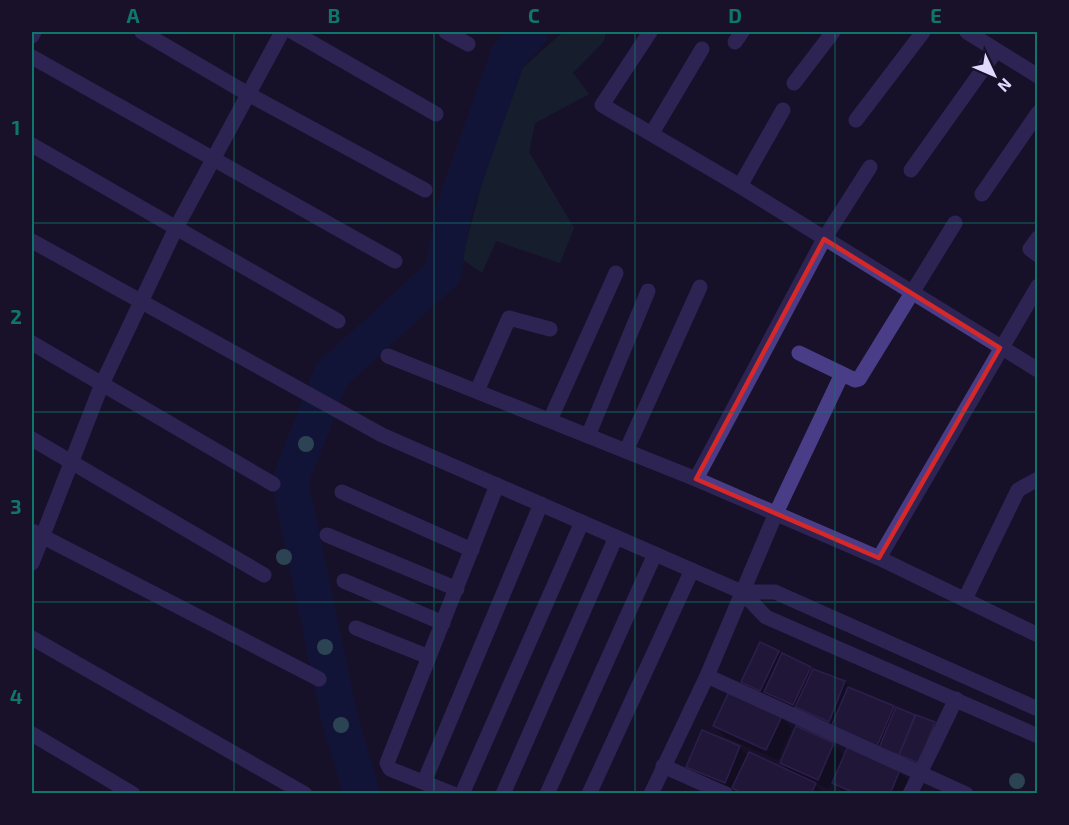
<svg xmlns="http://www.w3.org/2000/svg" width="1069" height="825" viewBox="0 0 1069 825" font-family="'Exo 2',sans-serif">
<style>
.green{fill:#143033}
.shadow{fill:#0007}
.lines{fill:none;stroke-linecap:round;stroke-linejoin:round}
.river{stroke:#0c1a47;stroke-width:36}
.building{fill:#2c1d49;stroke:#463075;stroke-width:1.5}
.minor{stroke:#493d87;stroke-width:15}
.tree{fill:#438284}
.marked{fill:none;stroke:#d62828;stroke-width:4.5;stroke-linejoin:round}
.grid{fill:none;stroke:#0f766e;stroke-width:1.5;stroke-opacity:0.55}
.neatline{fill:none;stroke:#0f766e;stroke-width:2}
.grid-label{font-size:20px;text-anchor:middle;font-weight:bold;fill:#0f766e}
</style>
<rect width="100%" height="100%" fill="#181129"/>
<polygon class="green" points="563,32 606,32 604,41 573,73 589,94 535,123 529,152 574,228 560,263 496,241 482,273 462,259 502,108 516,74"/>
<g class="shadow">
<polygon points="778,653 814,672 845,682 853,690 896,710 935,723 946,734 930,773 776,702 768,694 767,697 750,689 743,682"/>
<polygon points="781,717 792,729 778,760 725,737 714,726"/>
<polygon points="703,732 739,747 749,757 792,773 782,763 833,744 845,756 899,771 910,782 905,794 845,794 833,782 829,789 814,783 824,794 736,793 699,778 688,767"/>
<polygon points="938,787 952,794 935,794"/>
</g>
<g class="lines">
<polyline class="river" points="362,794 340,720 290,481 332,374 443,273 454,209 509,54 530,32"/>
</g>
<g class="building">
<polygon points="760,642 779,651 760,691 741,682"/>
<polygon points="782,653 811,667 793,705 764,692"/>
<polygon points="813,669 845,681 829,722 795,707"/>
<polygon points="848,687 894,706 877,746 831,727"/>
<polygon points="729,692 782,716 766,750 713,726"/>
<polygon points="896,707 915,715 899,755 879,748"/>
<polygon points="916,715 935,722 919,763 899,755"/>
<polygon points="796,726 834,743 818,780 780,763"/>
<polygon points="702,730 740,746 725,783 686,767"/>
<polygon points="848,746 900,770 890,794 857,794 832,783"/>
<polygon points="749,752 816,783 811,794 743,794 732,788"/>
</g>
<g class="lines">
<g class="minor">
<polyline points="142,32 248,94 425,190"/>
<polyline points="293,32 436,114"/>
<polyline points="446,32 468,44"/>
<polyline points="650,32 602,105 740,186 1038,370"/>
<polyline points="967,32 1038,76"/>
<polyline points="32,36 34,32"/>
<polyline points="735,42 742,32"/>
<polyline points="32,57 395,261"/>
<polyline points="794,83 833,32"/>
<polyline points="856,120 923,32"/>
<polyline points="652,133 702,49"/>
<polyline points="32,145 338,321"/>
<polyline points="911,170 996,51"/>
<polyline points="740,186 783,110"/>
<polyline points="982,194 1038,113"/>
<polyline points="1038,238 1030,249 1038,255"/>
<polyline points="32,241 382,435 742,592 766,617 1038,736"/>
<polyline points="32,343 273,484"/>
<polyline points="799,353 855,380 859,379 955,223"/>
<polyline points="388,356 696,479 879,558 1038,635"/>
<polyline points="477,391 509,318 550,329"/>
<polyline points="550,420 616,273"/>
<polyline points="588,436 648,291"/>
<polyline points="32,439 264,575"/>
<polyline points="626,451 700,287"/>
<polyline points="696,479 824,239 870,167"/>
<polyline points="342,492 472,550"/>
<polyline points="32,531 319,679"/>
<polyline points="327,535 457,589"/>
<polyline points="879,558 1038,286"/>
<polyline points="32,563 102,384 176,228 282,32"/>
<polyline points="344,581 443,623"/>
<polyline points="742,592 775,592 1038,709"/>
<polyline points="965,599 1018,490 1038,479"/>
<polyline points="356,628 429,657"/>
<polyline points="32,638 305,794"/>
<polyline points="707,676 966,794"/>
<polyline points="32,734 133,794"/>
<polyline points="663,766 726,794"/>
<polyline points="424,782 541,504"/>
<polyline points="453,794 390,769 387,763 497,485"/>
<polyline points="462,794 582,522"/>
<polyline points="503,794 616,537"/>
<polyline points="547,794 655,554"/>
<polyline points="589,794 692,570"/>
<polyline points="651,794 707,676 776,513 842,374"/>
<polyline points="910,794 956,699"/>
</g>
</g>
<g class="tree">
<circle cx="306" cy="444" r="8"/>
<circle cx="284" cy="557" r="8"/>
<circle cx="325" cy="647" r="8"/>
<circle cx="341" cy="725" r="8"/>
<circle cx="1017" cy="781" r="8"/>
</g>
<path d="M0 0H1069V825H0ZM824 239 1000 348 879 558 696 479Z" fill="#181129" fill-opacity=".55" fill-rule="evenodd"/>
<path class="marked" d="M824 239 1000 348 879 558 696 479Z"/>
<path class="grid" d="M234 32V794M434 32V794M635 32V794M835 32V794M32 223H1038M32 412H1038M32 602H1038"/>
<rect width="1069" height="825" fill="none" stroke="#181129" stroke-width="66"/>
<g transform="translate(994 75) rotate(134)" stroke="#181129" stroke-width="4.5" paint-order="stroke">
<path d="M0-4.5L10 22L0 15L-10 22Z" fill="#e2dafe"/>
<text y="-9" font-size="16" font-weight="bold" text-anchor="middle" fill="#e2dafe">N</text>
</g>
<rect x="33" y="33" width="1003" height="759" class="neatline"/>
<g class="grid-label">
<text x="133" y="23">A</text>
<text x="334" y="23">B</text>
<text x="534" y="23">C</text>
<text x="735" y="23">D</text>
<text x="936" y="23">E</text>
<text x="16" y="135">1</text>
<text x="16" y="324">2</text>
<text x="16" y="514">3</text>
<text x="16" y="704">4</text>
</g>
</svg>
